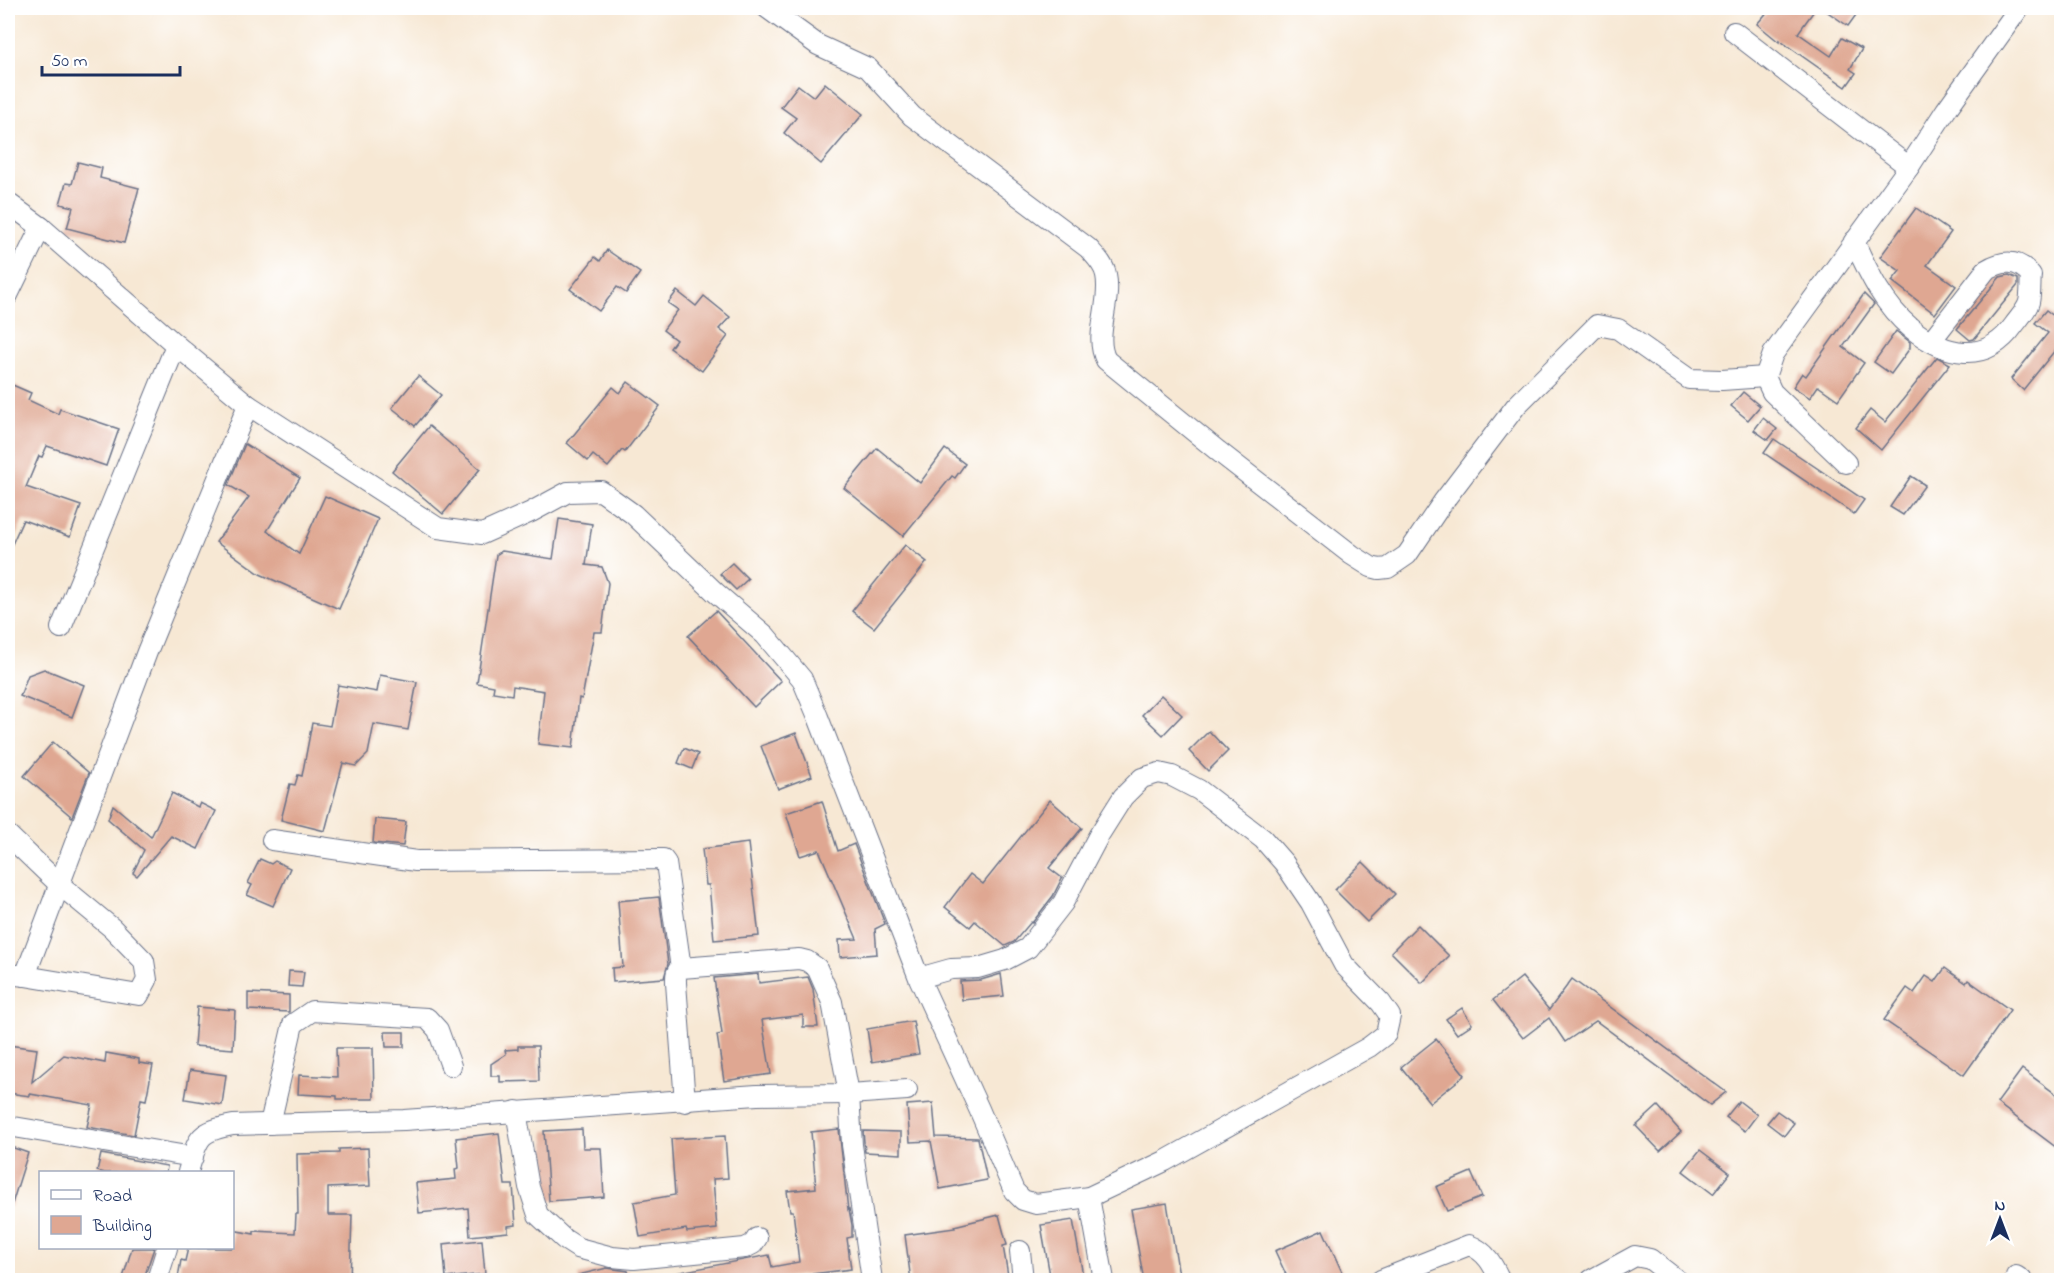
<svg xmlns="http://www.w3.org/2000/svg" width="2069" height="1288" viewBox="0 0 2069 1288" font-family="'Indie Flower',sans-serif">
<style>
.building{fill:#dfa792}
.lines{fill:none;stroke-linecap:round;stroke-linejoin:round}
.minor-casing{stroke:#687087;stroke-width:22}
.minor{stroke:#fff;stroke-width:20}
</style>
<rect width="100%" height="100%" fill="#fff"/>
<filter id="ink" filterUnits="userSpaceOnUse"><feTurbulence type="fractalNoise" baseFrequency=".0167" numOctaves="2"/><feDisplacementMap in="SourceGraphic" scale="12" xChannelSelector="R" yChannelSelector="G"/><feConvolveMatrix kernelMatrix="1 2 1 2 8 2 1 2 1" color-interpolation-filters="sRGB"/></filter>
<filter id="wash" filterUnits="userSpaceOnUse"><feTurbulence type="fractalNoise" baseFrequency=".008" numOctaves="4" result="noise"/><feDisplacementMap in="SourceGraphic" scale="24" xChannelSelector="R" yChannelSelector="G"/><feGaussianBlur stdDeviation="1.35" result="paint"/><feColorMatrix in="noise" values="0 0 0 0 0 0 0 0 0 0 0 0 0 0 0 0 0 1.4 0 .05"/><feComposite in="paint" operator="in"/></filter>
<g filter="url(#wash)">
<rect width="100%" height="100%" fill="#f7e8d4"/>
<g id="blocks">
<g class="building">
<polygon points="1771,8 1816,8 1798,33 1831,56 1842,38 1862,49 1850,69 1856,73 1846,87 1779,40 1779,42 1757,24"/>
<polygon points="1822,8 1861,8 1848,26"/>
<polygon points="825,83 863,114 821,164 784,133 796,118 781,107 798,85 814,97"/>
<polygon points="78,162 102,168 100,178 139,188 124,243 67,228 73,207 60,204 66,183 72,184"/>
<polygon points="1916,208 1951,232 1927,265 1956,286 1935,314 1892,281 1900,271 1880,257"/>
<polygon points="607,250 640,273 626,293 617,287 599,311 570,289 595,257 600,261"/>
<polygon points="2009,275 2018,279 2018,285 1974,339 1970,340 1957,329 2000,277"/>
<polygon points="677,291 696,306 704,296 730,317 719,329 728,336 702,371 670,348 676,340 663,330 678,310 668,303"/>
<polygon points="1864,294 1874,304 1843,347 1864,363 1838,400 1818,386 1810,398 1793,387 1802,373 1806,376"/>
<polygon points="2046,310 2059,320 2061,316 2061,345 2060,344 2023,390 2011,379 2048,333 2035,323"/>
<polygon points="1896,331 1910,342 1910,348 1891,374 1874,362"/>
<polygon points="1937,357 1950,364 1881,450 1856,428 1870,410 1885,422"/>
<polygon points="418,376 441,395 415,426 392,408"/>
<polygon points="628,382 660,406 625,452 622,450 608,467 593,455 588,461 567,443 613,387 620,393"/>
<polygon points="8,383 31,393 28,400 58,414 60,409 119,429 106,466 47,446 42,457 39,456 26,487 81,506 70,537 23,520 8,553"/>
<polygon points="1743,392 1760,406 1748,420 1731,406"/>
<polygon points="1763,418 1777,429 1768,440 1754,430"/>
<polygon points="429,426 480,469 443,514 392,471"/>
<polygon points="1774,439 1864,500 1854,514 1764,453"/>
<polygon points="245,444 300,478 267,531 299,554 325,496 378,519 339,609 260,574 216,542 249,497 228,485"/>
<polygon points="877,448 920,483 945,449 965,464 955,478 952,476 903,536 844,488"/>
<polygon points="1911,476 1925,485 1903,515 1890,507"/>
<polygon points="559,519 592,524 586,565 602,567 608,583 602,632 594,632 582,699 579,698 573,748 538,744 544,691 513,686 512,695 493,692 494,686 477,683 496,555 502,551 553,559"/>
<polygon points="905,545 927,562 874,628 852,611"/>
<polygon points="732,563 748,579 736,590 720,574"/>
<polygon points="716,611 781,681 754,707 688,636"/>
<polygon points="44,669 84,685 72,717 20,696 28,675"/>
<polygon points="380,675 417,682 408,730 374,724 368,754 356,766 343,763 325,831 281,820 290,784 295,785 298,775 302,776 312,723 330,726 338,685 377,692"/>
<polygon points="1161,695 1182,715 1163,735 1142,715"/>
<polygon points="1209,731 1228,751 1208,771 1189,751"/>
<polygon points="796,733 812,776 778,789 761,746"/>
<polygon points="53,742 89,773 72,817 24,776"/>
<polygon points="684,748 698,754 692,769 678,763"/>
<polygon points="172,793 198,807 200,803 216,811 198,849 171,836 137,876 133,873 144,850 108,819 113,805 151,837"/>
<polygon points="1050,800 1082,828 1049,868 1062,878 1053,896 1032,923 1031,922 1014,942 1005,946 975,921 970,927 945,907 970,874 983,884"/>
<polygon points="822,801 838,851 854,844 885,924 875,929 877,954 840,957 839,940 857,939 819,850 800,856 786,813"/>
<polygon points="375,819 406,822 403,846 373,843"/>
<polygon points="748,843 759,936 714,940 709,885 706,885 702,849"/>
<polygon points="260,859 271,864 275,861 290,868 273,906 247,895 252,885 248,883"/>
<polygon points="1363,862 1395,894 1367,922 1335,890"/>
<polygon points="659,897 668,964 664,978 613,982 612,968 623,967 618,901"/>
<polygon points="1418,925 1449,956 1422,983 1391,952"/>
<polygon points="1945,968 1966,983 1968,980 2010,1010 1964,1075 1884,1020 1907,988 1914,993 1926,976 1935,982"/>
<polygon points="289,971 304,972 302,987 288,986"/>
<polygon points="758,974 759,983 808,977 813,989 818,1027 803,1027 803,1015 762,1020 771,1074 724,1081 717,1035 722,1034 714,978"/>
<polygon points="1001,974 1004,996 962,1000 960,981 981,980"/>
<polygon points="1522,977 1549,1010 1572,979 1726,1092 1710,1105 1596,1021 1565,1042 1549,1018 1523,1038 1493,1000"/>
<polygon points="248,993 289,995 289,1012 248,1010"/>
<polygon points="197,1007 235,1010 233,1049 194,1046"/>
<polygon points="1462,1008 1472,1024 1457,1034 1446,1019"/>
<polygon points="913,1021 919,1054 872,1062 867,1029"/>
<polygon points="385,1032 404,1032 404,1047 386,1047"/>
<polygon points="1436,1039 1465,1075 1430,1103 1401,1067"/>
<polygon points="8,1045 37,1049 32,1082 64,1055 105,1063 106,1053 139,1059 139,1063 153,1065 146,1100 141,1099 134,1135 87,1127 92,1105 30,1094 30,1096 8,1093"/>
<polygon points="518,1046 538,1046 539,1081 500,1082 500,1076 491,1076 491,1064 506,1054 505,1050 518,1049"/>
<polygon points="336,1048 373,1048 374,1099 337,1099 337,1096 298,1094 299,1075 337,1077"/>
<polygon points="2022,1069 2061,1098 2061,1151 1997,1103"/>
<polygon points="190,1070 226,1075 222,1105 185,1099"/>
<polygon points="1739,1101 1757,1115 1745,1131 1726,1117"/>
<polygon points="933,1103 936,1137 978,1138 987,1180 940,1189 931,1141 910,1142 907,1105"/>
<polygon points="1658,1106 1681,1132 1660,1151 1636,1126"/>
<polygon points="1777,1111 1794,1123 1784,1136 1767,1123"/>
<polygon points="582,1129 583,1148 601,1148 604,1197 549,1201 544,1131"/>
<polygon points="839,1129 848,1210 849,1209 852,1225 852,1237 847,1238 851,1269 774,1279 774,1281 676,1281 675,1273 769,1255 772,1267 799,1262 793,1211 790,1211 787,1191 816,1188 811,1132"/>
<polygon points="863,1131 901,1132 901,1154 865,1152"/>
<polygon points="499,1133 505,1185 513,1185 516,1225 508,1226 508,1232 470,1236 468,1208 419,1213 416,1183 456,1179 455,1169 459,1168 456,1138"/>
<polygon points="725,1136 728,1178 713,1179 717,1229 687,1232 686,1229 640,1237 634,1202 675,1195 671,1139"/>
<polygon points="8,1146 28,1153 11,1207 8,1206"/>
<polygon points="368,1148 370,1186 328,1188 328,1215 352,1215 350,1281 295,1281 228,1276 228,1281 192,1281 178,1278 181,1260 185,1261 188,1248 232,1248 232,1230 254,1234 254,1231 295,1233 296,1214 298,1214 297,1154 339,1153 339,1149"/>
<polygon points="1700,1150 1730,1173 1713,1194 1683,1171"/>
<polygon points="101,1154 167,1166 166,1173 105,1173 97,1171"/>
<polygon points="1471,1172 1482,1197 1447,1211 1436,1187"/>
<polygon points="1167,1203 1180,1281 1144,1281 1131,1209"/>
<polygon points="999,1215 1007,1245 1003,1246 1009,1281 911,1281 905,1235 955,1228 954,1226"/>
<polygon points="1073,1220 1084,1281 1051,1281 1041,1225"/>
<polygon points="1323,1230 1346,1281 1289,1281 1275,1251"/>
<polygon points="482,1240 485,1274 446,1278 443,1244"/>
<polygon points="132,1248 154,1248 143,1281 122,1281"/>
<polygon points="607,1268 628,1271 631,1281 579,1281 578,1275"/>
</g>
</g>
</g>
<g filter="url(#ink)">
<use href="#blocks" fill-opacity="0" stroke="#687087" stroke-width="1.5"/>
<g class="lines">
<defs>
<g id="minor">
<path d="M767 8 818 45 868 68 912 116 1088 248C1095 256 1104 264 1106 275 1112 303 1093 336 1106 360L1218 451 1352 555 1371 567 1379 569 1388 568 1407 555 1443 502 1516 406 1597 325 1618 329 1689 379 1722 380 1765 377"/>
<polyline points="1734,32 1909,167"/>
<polyline points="8,203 41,227 176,345 248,405 438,528 482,534 531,512 568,492 601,491 633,514 715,592 765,635 802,679 818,717 919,978 979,1109 1014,1191 1023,1200 1036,1204 1089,1197 1165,1161 1369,1047 1386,1034 1390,1016 1381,1003 1344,965 1311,903 1284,863 1263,839 1199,790 1172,776 1159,773 1142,778 1123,797 1099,835 1063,903 1028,948 1005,960 978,968 951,969 919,978"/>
<path d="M1854 241C1868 272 1884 306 1911 328 1945 356 1986 365 2014 325 2019 318 2027 310 2029 302 2031 294 2030 283 2031 275 2018 259 2003 260 1986 270L1931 341"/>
<polyline points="8,295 41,227"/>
<polyline points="1846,463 1772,392 1765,377 1773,354 1909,167 1946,110 2019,8"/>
<polyline points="61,628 176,345"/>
<polyline points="8,835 60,885 112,928 144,961 147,980 139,995 25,976"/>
<polyline points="272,840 416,861 663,859 666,863 681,968"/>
<polyline points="8,974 25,976 147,652 248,405"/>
<path d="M685 1102 676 983C676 976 675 972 681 968L799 959 807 961 817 968 832 1002 849 1094 852 1145 872 1280"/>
<polyline points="516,1111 529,1187 538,1215 564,1239 578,1248 612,1257 634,1259 745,1248 753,1244 757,1238"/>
<polyline points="270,1124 293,1024 312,1011 427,1018 438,1030 451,1066"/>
<polyline points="8,1126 193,1157"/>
<path d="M188 1172C198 1139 196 1132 233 1125L404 1120 757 1095 849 1094 907 1090"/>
<polyline points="1089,1197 1104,1280"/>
<polyline points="1020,1251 1023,1280"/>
<polyline points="2016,1276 2022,1280"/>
<polyline points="157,1280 167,1248"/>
<path d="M1381 1280 1469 1245C1486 1251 1493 1265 1500 1280"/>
<polyline points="1591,1280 1635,1256 1650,1259 1677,1280"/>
</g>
</defs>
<use href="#minor" class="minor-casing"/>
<use href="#minor" class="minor"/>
</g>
</g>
<rect width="2069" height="1288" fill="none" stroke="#fff" stroke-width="30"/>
<rect x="39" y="1171" width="195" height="78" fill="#ffffff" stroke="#a4acbf" stroke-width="1.5"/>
<rect x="51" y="1190" width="30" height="9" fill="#ffffff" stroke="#a4acbf" stroke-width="1.5"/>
<text x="93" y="1201" font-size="18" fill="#1b2f5e">Road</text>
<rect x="51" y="1216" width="30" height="18" fill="#dfa792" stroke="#a4acbf" stroke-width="1.5"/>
<text x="93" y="1231" font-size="18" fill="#1b2f5e">Building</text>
<g transform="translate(2000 1219)" stroke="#ffffff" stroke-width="4.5" paint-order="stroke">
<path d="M0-4.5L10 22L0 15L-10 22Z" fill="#1b2f5e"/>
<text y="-9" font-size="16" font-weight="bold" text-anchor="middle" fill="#1b2f5e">N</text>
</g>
<path d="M42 66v9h138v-9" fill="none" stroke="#1b2f5e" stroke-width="3"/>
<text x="51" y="66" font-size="18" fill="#1b2f5e" stroke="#ffffff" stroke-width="4.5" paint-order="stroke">50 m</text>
</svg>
